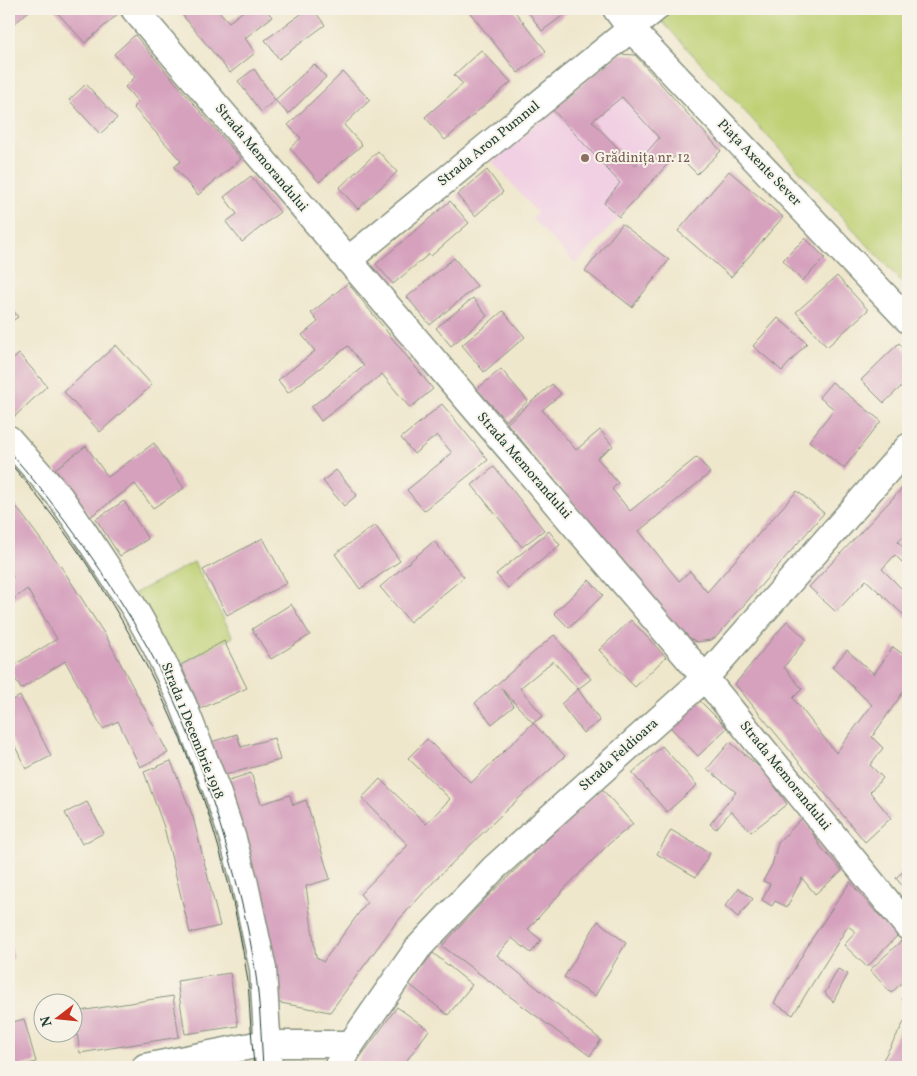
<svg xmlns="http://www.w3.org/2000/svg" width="917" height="1076" viewBox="0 0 917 1076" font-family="Vollkorn,serif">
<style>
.built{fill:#f1d0e3}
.green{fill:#bed073;stroke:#6e8654}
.building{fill:#d6a1bd;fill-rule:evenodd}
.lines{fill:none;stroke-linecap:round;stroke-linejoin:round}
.minor-casing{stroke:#879280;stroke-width:29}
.minor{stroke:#fff;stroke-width:26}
.tram{stroke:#1f3d34;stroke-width:1}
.education-dot{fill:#8d6e63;stroke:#f7f3e8;stroke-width:2}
.labels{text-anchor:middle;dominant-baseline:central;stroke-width:4;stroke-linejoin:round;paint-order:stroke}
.street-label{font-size:14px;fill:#1f3d34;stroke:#f7f3e8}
.education-label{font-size:14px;fill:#785e54;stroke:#f7f3e8;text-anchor:start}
</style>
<rect width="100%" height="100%" fill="#f7f3e8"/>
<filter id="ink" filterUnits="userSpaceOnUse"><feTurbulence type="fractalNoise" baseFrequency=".02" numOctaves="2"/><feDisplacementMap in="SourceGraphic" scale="10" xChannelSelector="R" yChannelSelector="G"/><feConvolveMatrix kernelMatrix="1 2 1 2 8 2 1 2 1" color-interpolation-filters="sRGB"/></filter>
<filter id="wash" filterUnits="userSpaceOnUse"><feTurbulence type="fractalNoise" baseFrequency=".0096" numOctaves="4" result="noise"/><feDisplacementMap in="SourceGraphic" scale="20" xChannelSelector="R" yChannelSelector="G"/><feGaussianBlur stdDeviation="1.12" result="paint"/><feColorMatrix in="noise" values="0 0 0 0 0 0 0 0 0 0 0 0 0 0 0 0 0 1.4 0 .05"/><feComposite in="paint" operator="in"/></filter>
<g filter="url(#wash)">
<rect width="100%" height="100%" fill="#efe7cc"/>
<polygon class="built" points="619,54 635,55 701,129 576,264 532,219 537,213 492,161"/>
<g class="green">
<polygon points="675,9 908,9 908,289 661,20"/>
<polygon points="194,562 233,637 174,668 135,593"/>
</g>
<g id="blocks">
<g class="building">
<polygon points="9,9 31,9 9,29"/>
<polygon points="54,9 113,9 118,14 85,43"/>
<polygon points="184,9 217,9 229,22 246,9 266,9 272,17 245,38 255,53 230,73 180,12"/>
<polygon points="308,9 313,9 325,25 279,59 265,40"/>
<polygon points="467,9 513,9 546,51 518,73"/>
<polygon points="526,9 572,9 542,31"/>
<polygon points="135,35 241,159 198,195 174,167 181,161 133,107 138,102 125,87 135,77 114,54"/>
<polygon points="481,50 511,82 445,140 425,117 463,84 454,75"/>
<path d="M619 54 635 55 721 151 697 174 677 154 619 217 604 203 620 183 552 109ZM622 97 659 138 635 166 592 121Z"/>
<polygon points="314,64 326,77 288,114 275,100"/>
<polygon points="254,69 275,100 261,112 238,81"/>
<polygon points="343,72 370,100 344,125 362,145 319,182 290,148 301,138 288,125"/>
<polygon points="86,84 117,118 100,134 69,100"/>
<polygon points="378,151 397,172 358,209 339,188"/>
<polygon points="487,170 503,192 475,216 457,195"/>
<polygon points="729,171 783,217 731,277 678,231"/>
<polygon points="251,176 280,212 242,242 226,222 237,214 224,197"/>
<polygon points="450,201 469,223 431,256 429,254 393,284 376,264"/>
<polygon points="622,224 669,260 632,307 585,271"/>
<polygon points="805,238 825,258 802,281 783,260"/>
<polygon points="454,258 477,286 430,325 407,297"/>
<polygon points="837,276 868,310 827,347 796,312"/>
<polygon points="348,283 433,389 410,408 382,374 321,421 311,407 364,366 348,346 288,393 278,380 315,351 302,335 318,322 311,313"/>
<polygon points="473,298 487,316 451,346 436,328"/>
<polygon points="9,305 18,317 9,323"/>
<polygon points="503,311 525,337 484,372 462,345"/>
<polygon points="778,318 807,343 782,371 753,346"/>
<polygon points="899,343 908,353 908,380 884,403 861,380"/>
<polygon points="116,345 152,385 100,432 64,392"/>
<polygon points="19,354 47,386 13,418 9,414 9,363"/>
<polygon points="501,369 528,401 506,421 477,389"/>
<polygon points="832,382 881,421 844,468 809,441 834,409 819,397"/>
<polygon points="552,384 561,394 542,410 576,450 600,430 613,446 597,458 618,483 612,489 630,511 697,457 710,473 639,531 679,581 690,571 707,592 797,491 824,513 716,637 711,640 697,642 681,633 507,423"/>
<polygon points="442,404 488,460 424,511 407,490 452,453 437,435 414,454 401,438"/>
<polygon points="154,443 184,488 153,508 135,484 90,517 55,469 86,446 108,477"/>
<polygon points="494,467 544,530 522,547 472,485"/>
<polygon points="336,470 357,495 344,506 323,481"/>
<polygon points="908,482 908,531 898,542 908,552 908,558 903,563 895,555 882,569 908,595 908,619 866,580 836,612 809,587"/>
<polygon points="9,497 62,568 107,638 168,753 140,767 118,721 103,729 65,661 21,689 9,668 57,639 27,589 9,603 9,580 13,577 9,571"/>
<polygon points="124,501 148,539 120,556 96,519"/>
<polygon points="375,525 400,561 360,589 335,554"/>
<polygon points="549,531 560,545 508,588 496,574"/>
<polygon points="263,538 287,583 227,615 203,570"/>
<polygon points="434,541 464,577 410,622 380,587"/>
<polygon points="589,580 603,595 569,628 554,613"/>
<polygon points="291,604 310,635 271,659 252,629"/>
<polygon points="631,620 666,657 635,687 599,650"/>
<polygon points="787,621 806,639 784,667 802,689 793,698 836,753 872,705 832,667 847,650 874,674 893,647 908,658 908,685 872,737 883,748 870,765 883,778 870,792 891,818 865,842 735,684"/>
<polygon points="554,635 591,679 578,689 553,661 520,688 543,716 533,723 501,688 514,706 492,724 475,703"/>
<polygon points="224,641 247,688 200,709 181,665"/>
<polygon points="578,689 600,721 583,733 561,704"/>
<polygon points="20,696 51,756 26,769 9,734 9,702"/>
<polygon points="697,698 727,728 698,756 668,725"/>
<polygon points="533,723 565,756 502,814 439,876 395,924 330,1012 275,1002 262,900 226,781 251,773 261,804 290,795 293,805 306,800 330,879 306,886 316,957 323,962 367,902 360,894 408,845 362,798 380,779 426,824 450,799 408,758 427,739 471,783"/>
<polygon points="237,734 241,747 274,738 280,760 221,776 211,742"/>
<polygon points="730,742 764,771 787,804 751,832 731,811 716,829 710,824 736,792 707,769"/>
<polygon points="662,746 697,785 667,812 632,773"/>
<polygon points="171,761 193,817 220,926 190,933 164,827 144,772"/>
<polygon points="601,788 633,824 610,843 567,886 528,929 541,940 531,953 512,938 497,955 601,1040 590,1056 442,946 488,896"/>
<polygon points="87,802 104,833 82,844 65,813"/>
<polygon points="803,817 821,847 842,871 815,894 802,878 787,907 775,901 772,906 762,900 770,884 763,881 772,865 778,843"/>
<polygon points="671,830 710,853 696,877 657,854"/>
<polygon points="908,867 908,893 896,878"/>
<polygon points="850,882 876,912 899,934 867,967 844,945 856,932 848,926 793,1015 774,1003 813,937"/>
<polygon points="739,888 753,899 738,917 725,906"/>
<polygon points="598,921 626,943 595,996 564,977"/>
<polygon points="903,939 908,944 908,977 891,993 870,970"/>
<polygon points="9,941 14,958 9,959"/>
<polygon points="433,953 472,985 448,1015 409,984"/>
<polygon points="838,969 848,974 833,1002 825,993"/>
<polygon points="230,973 238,1026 185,1034 177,981"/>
<polygon points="908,990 908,1007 902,999"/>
<polygon points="173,996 179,1037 80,1053 74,1012"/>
<polygon points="397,1007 429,1030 402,1067 355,1067 359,1059"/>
<polygon points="908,1015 908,1067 879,1067"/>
<polygon points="24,1019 36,1062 16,1067 9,1067 9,1023"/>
</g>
</g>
</g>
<g filter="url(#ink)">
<use href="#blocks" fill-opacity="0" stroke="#879280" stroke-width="1"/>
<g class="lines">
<defs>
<g id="minor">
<polyline points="134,9 705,678 908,927"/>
<polyline points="616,9 631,29 908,320"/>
<polyline points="348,260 655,9"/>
<polyline points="9,439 60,497 84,532 133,606 156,647 183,704 217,791 233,839 244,880 263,969 269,1067"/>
<polyline points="145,1067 261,1044 351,1044"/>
<polyline points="337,1067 351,1044 418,948 494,868 705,678 908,447"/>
</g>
</defs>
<use href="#minor" class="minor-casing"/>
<use href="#minor" class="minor"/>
<g class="tram">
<path d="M9 451C61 511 109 577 148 648 183 712 208 782 228 852 239 890 249 929 255 969 260 1001 261 1035 263 1067"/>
<path d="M9 462C133 605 216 782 246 969 249 984 249 1000 250 1015 251 1032 253 1050 254 1067"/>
</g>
</g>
</g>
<circle class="education-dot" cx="585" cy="158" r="5"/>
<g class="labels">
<g class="street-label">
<text transform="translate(489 144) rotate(-39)">Strada Aron Pumnul</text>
<text transform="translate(261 158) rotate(50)">Strada Memorandului</text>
<text transform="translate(759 163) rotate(46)">Piața Axente Sever</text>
<text transform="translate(524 466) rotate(49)">Strada Memorandului</text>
<text transform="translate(192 731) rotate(68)">Strada 1 Decembrie 1918</text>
<text transform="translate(619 755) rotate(-42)">Strada Feldioara</text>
<text transform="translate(785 776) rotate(51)">Strada Memorandului</text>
</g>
<g class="education-label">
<text x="595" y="158">Grădinița nr. 12</text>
</g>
</g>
<rect width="917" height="1076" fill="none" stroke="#f7f3e8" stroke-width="30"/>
<g transform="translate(58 1018) rotate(254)"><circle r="24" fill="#f7f3e8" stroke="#a1aaa0"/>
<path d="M0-4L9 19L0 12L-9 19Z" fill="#c8321e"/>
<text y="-8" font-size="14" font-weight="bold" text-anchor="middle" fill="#1f3d34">N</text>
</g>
</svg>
